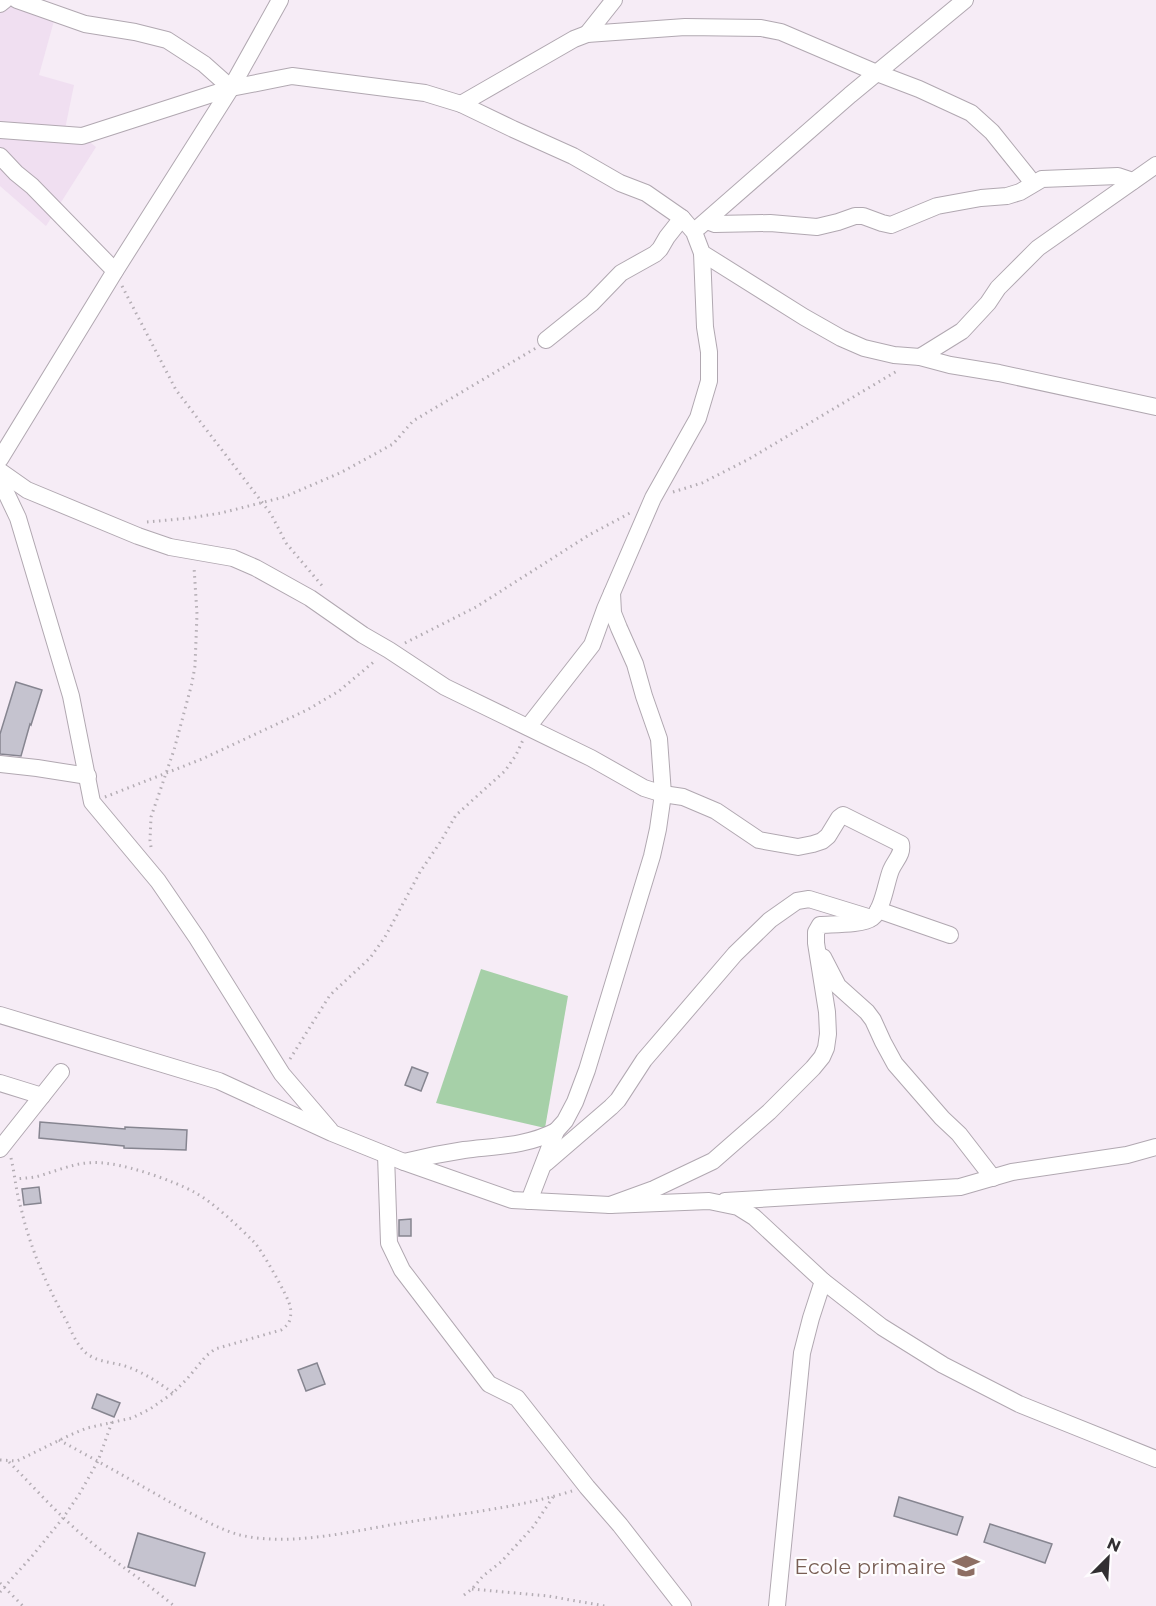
<svg xmlns="http://www.w3.org/2000/svg" width="1156" height="1606" viewBox="0 0 1156 1606" font-family="Montserrat,sans-serif">
<style>
.commercial{fill:#f0dff1}
.green{fill:#a6d0a8}
.building{fill:#c5c3cf;stroke:#868590;stroke-width:1.5}
.lines{fill:none;stroke-linecap:round;stroke-linejoin:round}
.minor-casing{stroke:#b1a8b1;stroke-width:18}
.path{stroke:#b4adb4;stroke-width:3;stroke-dasharray:1.5 4.5;stroke-linecap:butt}
.minor{stroke:#fff;stroke-width:16}
.labels{text-anchor:middle;dominant-baseline:central;stroke-width:4.5;stroke-linejoin:round;paint-order:stroke}
.education-label{font-size:21px;fill:#785e54;stroke:#fefcfe;text-anchor:end}
</style>
<rect width="100%" height="100%" fill="#f6ecf6"/>
<polygon class="commercial" points="0,0 57,10 39,75 74,85 64,134 82,136 96,147 46,226 0,186"/>
<polygon class="green" points="481,969 568,996 545,1128 436,1103"/>
<g class="building">
<polygon points="16,682 42,690 31,725 30,724 21,756 0,754 0,734"/>
<polygon points="412,1067 428,1073 421,1091 405,1085"/>
<polygon points="40,1122 125,1129 125,1127 187,1130 186,1150 124,1148 124,1146 39,1138"/>
<polygon points="39,1187 41,1203 24,1205 22,1189"/>
<polygon points="411,1219 411,1236 399,1236 399,1220"/>
<polygon points="317,1363 325,1384 306,1391 298,1370"/>
<polygon points="97,1394 120,1403 114,1417 92,1408"/>
<polygon points="899,1497 963,1517 957,1535 894,1516"/>
<polygon points="990,1524 1052,1544 1045,1563 984,1542"/>
<polygon points="138,1533 205,1553 195,1586 128,1567"/>
</g>
<g class="lines">
<defs>
<g id="minor">
<polyline points="17,0 85,24 135,32 167,40 204,64 231,88"/>
<polyline points="0,4 5,0"/>
<polyline points="587,34 614,0"/>
<polyline points="461,104 574,39 587,34 685,27 761,28 781,32 877,73 919,89 971,113 992,132 1033,183"/>
<polyline points="0,130 82,136 231,88 292,76 425,93 461,104 513,129 573,156 620,183 646,193 682,218 694,232 702,253 804,317 841,338 864,348 894,355 920,357 950,365 999,373 1156,407"/>
<polyline points="0,156 16,173 32,186 115,271"/>
<polyline points="707,221 715,224 770,223 817,227 838,222 855,216 863,216 882,223 891,225 937,206 981,198 1007,196 1020,192 1042,179 1118,176 1133,181"/>
<polyline points="699,227 850,95 965,0"/>
<polyline points="546,340 592,303 621,273 655,254 660,249 667,237 682,218"/>
<polyline points="920,357 962,331 988,303 998,288 1038,248 1156,165"/>
<polyline points="0,459 115,271 231,88 280,0"/>
<path d="M0 471 27 490 138 536 170 547 233 558 256 568 310 598 363 635 389 650 445 687 591 758 644 788 663 794 683 797 716 811 759 840 798 847 813 844 822 841 828 836 839 818 843 815 901 844C903 855 895 860 891 870 886 882 883 910 872 918 863 925 832 924 820 925L816 932V943L827 1012 828 1034 826 1048 822 1057 813 1068 769 1112 713 1161 654 1189 610 1205"/>
<polyline points="0,480 18,518 71,696 92,802 158,881 197,938 282,1074 330,1130"/>
<polyline points="528,727 592,645 605,609 653,498 698,418 709,381 709,352 705,327 702,253"/>
<polyline points="0,764 37,768 88,776"/>
<polyline points="878,910 950,935"/>
<polyline points="823,957 838,986 867,1012 873,1020 883,1042 895,1064 942,1118 959,1134 993,1178"/>
<polyline points="0,1015 219,1081 332,1133 404,1162 512,1200 610,1205 709,1201 738,1207 754,1217 823,1281 882,1327 943,1365 1019,1404 1156,1459"/>
<polyline points="0,1083 42,1096"/>
<polyline points="0,1149 61,1072"/>
<polyline points="386,1155 389,1243 402,1270 489,1384 517,1398 587,1487 620,1525 683,1606"/>
<path d="M404 1162C424 1157 444 1153 464 1150 496 1146 527 1146 556 1131"/>
<polyline points="546,1163 611,1107 618,1100 644,1060 735,954 770,920 797,901 809,899 871,918"/>
<polyline points="529,1201 556,1131 565,1121 575,1102 587,1070 652,856 658,829 663,794 659,739 644,696 635,664 619,628 613,613 612,593"/>
<polyline points="725,1201 960,1187 1012,1172 1127,1155 1156,1147"/>
<polyline points="777,1606 802,1353 811,1318 823,1281"/>
</g>
</defs>
<use href="#minor" class="minor-casing"/>
<g class="path">
<polyline points="122,286 176,390 271,514 286,543 324,588"/>
<polyline points="673,492 702,483 749,459 897,371"/>
<polyline points="147,522 190,518 221,513 284,497 342,472 393,444 413,421 536,348"/>
<polyline points="405,643 476,607 589,535 630,513"/>
<polyline points="105,797 202,759 307,710 339,691 376,660"/>
<polyline points="151,847 150,840 151,817 174,750 192,683 195,666 197,614 194,567"/>
<polyline points="290,1059 330,995 370,958 385,937 420,872 441,841 456,815 505,771 516,755 523,740"/>
<path d="M11 1158C15 1175 16 1192 21 1208 30 1248 47 1286 67 1322 72 1333 77 1345 86 1353 97 1362 112 1362 125 1366 143 1372 158 1382 173 1393"/>
<path d="M59 1440C96 1460 133 1481 170 1502 191 1513 217 1529 240 1535 291 1547 352 1531 402 1523 459 1514 517 1508 572 1491"/>
<path d="M0 1460 17 1461 70 1435 87 1428 132 1418 150 1409 173 1393 187 1379 206 1356 215 1349 281 1330C285 1327 289 1324 290 1319 291 1316 291 1309 290 1306 288 1296 261 1249 254 1242 238 1226 213 1202 194 1192 174 1181 133 1167 111 1164 82 1159 66 1168 39 1176 32 1178 24 1178 16 1179"/>
<path d="M9 1462C34 1487 58 1515 86 1538 114 1562 146 1582 174 1606"/>
<polyline points="0,1583 23,1606"/>
<polyline points="472,1589 548,1596 605,1606"/>
<polyline points="0,1592 33,1555 63,1518 80,1493 98,1461 112,1422"/>
<polyline points="464,1595 472,1589 483,1576 501,1562 533,1527 553,1497"/>
</g>
<use href="#minor" class="minor"/>
</g>
<defs>
<symbol id="school-bare" viewBox="-9 -9 18 18"><path d="M0-5L7-2L0 1L-7-2ZM-4 1L0 2.5L4 1V4Q0 6-4 4Z" fill="#8d6e63" stroke="#fefcfe" stroke-width="2.5" paint-order="stroke"/></symbol>
</defs>
<g fill-rule="evenodd">
<use href="#school-bare" x="947" y="1547" width="38" height="38"/>
</g>
<g class="labels">
<g class="education-label">
<text x="946" y="1566">Ecole primaire</text>
</g>
</g>
<g transform="translate(1108 1558) rotate(24)" stroke="#fefcfe" stroke-width="4.5" paint-order="stroke">
<path d="M0-4.5L10 22L0 15L-10 22Z" fill="#322f32"/>
<text y="-9" font-size="16" font-weight="bold" text-anchor="middle" fill="#322f32">N</text>
</g>
</svg>
